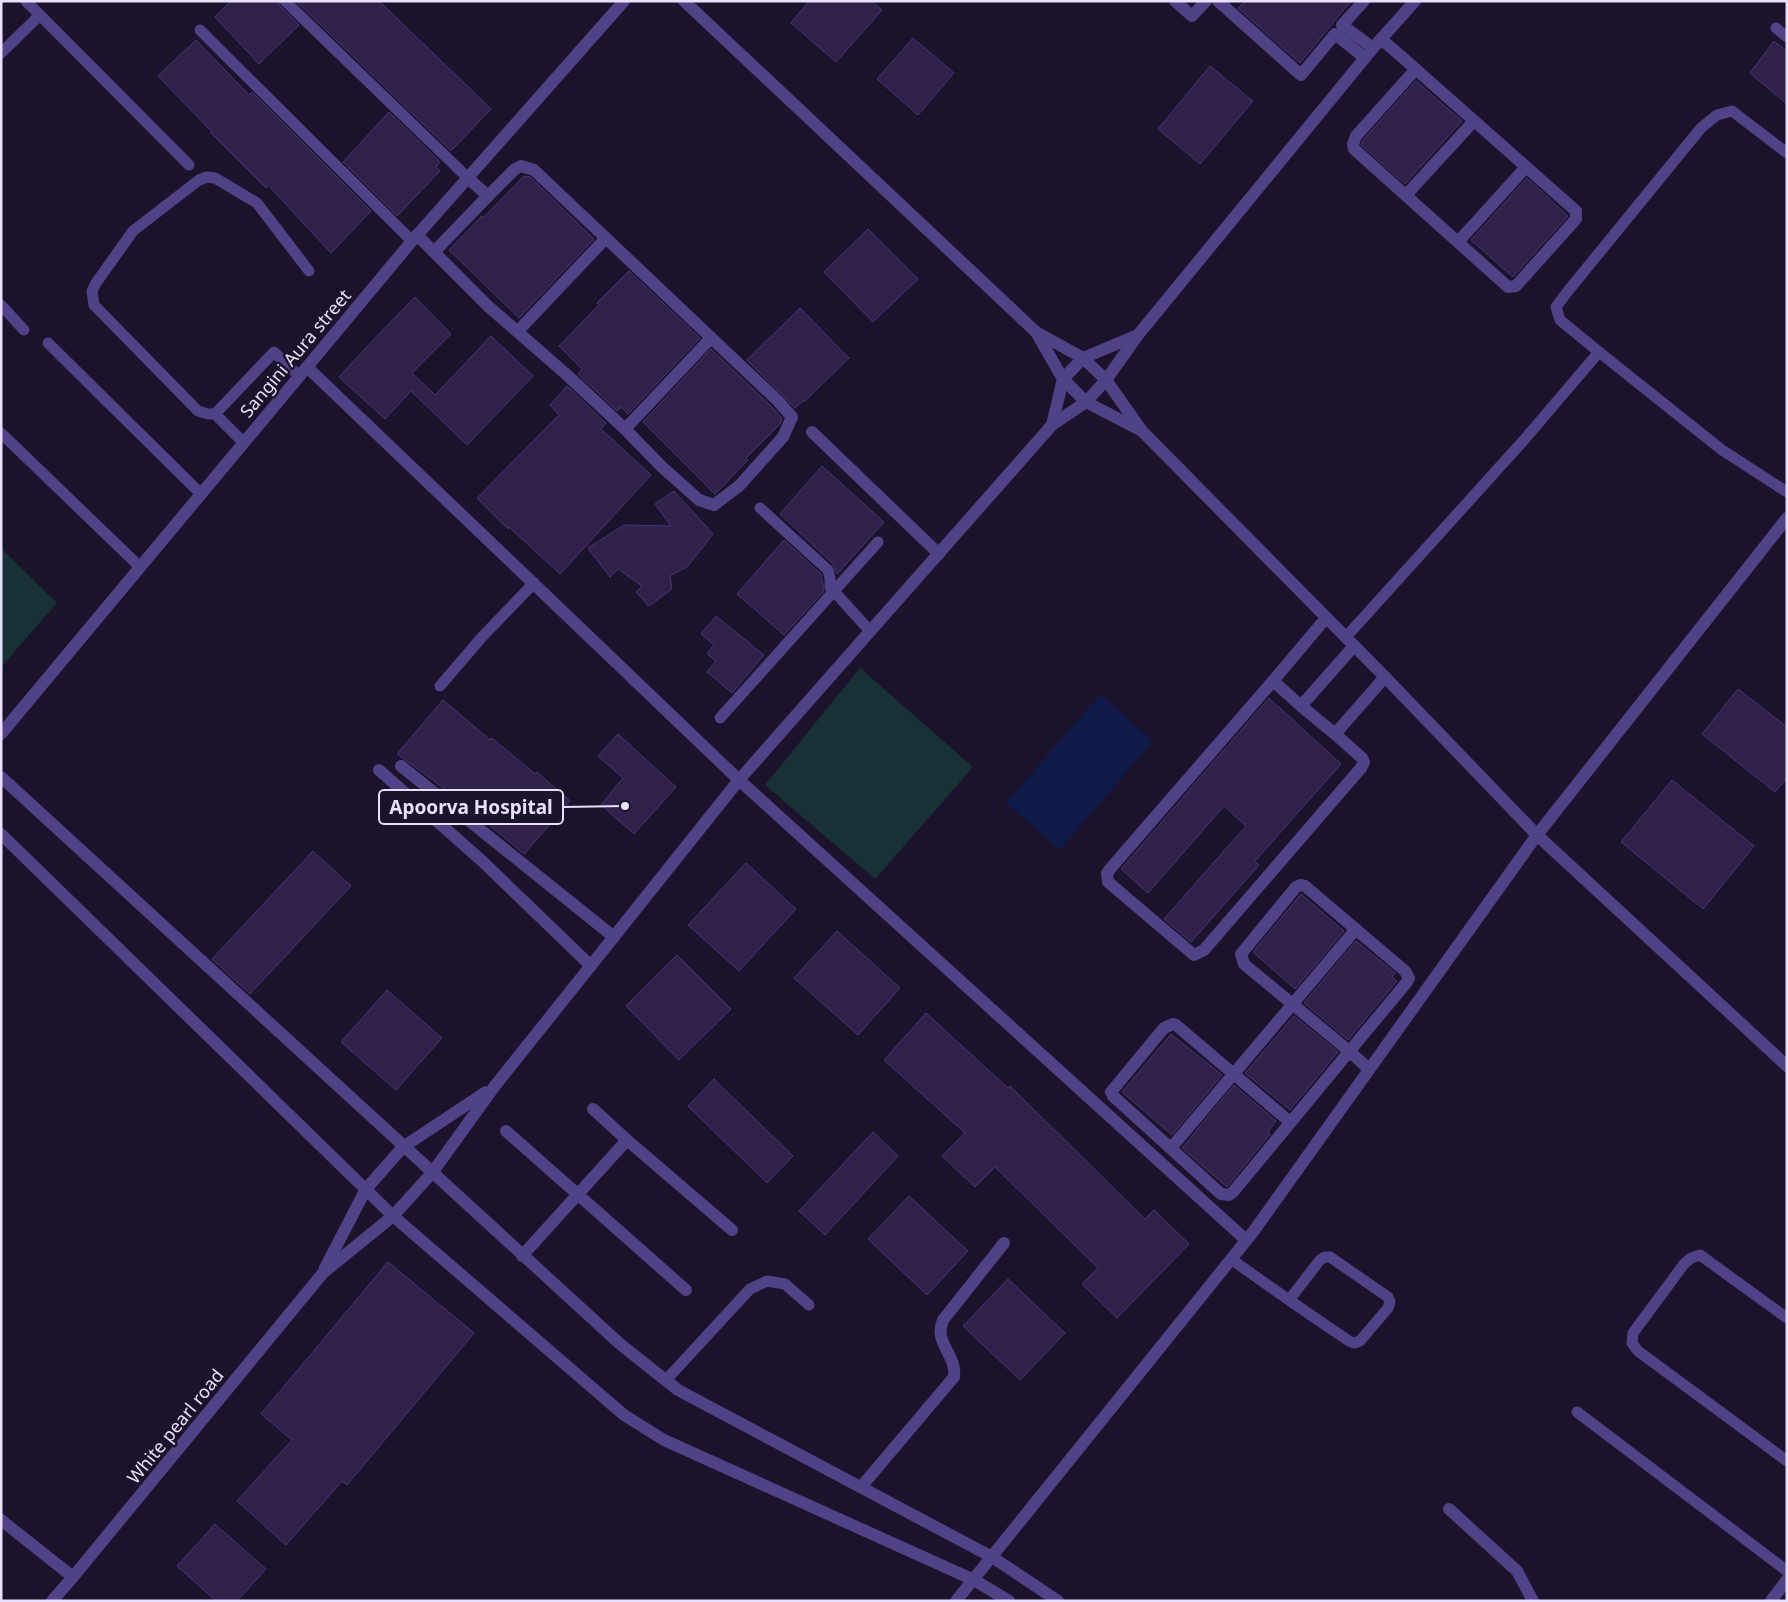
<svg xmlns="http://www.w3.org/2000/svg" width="1788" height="1602" viewBox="0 0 1788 1602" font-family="'Noto Sans',sans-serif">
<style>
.green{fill:#173135}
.water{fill:#0f1a48}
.building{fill:#30214b;stroke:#4c3475}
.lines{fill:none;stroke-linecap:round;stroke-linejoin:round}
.service{stroke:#504287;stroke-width:11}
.minor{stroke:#504287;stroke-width:12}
.tertiary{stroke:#504287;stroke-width:12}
.labels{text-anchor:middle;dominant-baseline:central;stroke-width:5;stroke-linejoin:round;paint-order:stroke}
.street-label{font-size:18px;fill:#e8e0fd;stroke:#1b132b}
.leader{fill:none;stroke:#e8e0fd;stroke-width:2}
.callout-dot{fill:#e8e0fd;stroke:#1b132b;stroke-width:2}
.callout{fill:#1b132b;stroke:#e8e0fd;stroke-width:2}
.callout-label{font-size:19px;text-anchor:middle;font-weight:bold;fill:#e8e0fd}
</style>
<rect width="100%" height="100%" fill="#1b132b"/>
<g class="green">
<polygon points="1,548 57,603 1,667"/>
<polygon points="860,668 973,767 875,879 765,785"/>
</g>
<polygon class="water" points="1100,694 1153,741 1060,850 1006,803"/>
<g class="building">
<polygon points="231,1 278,1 280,6 299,25 259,64 215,17"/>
<polygon points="296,1 379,1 491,109 451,151"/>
<polygon points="809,1 871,1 882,10 836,62 791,23"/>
<polygon points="1245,1 1351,1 1300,63 1238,8"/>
<polygon points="913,38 954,73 918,115 877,79"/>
<polygon points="196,40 249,95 252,92 371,211 331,253 268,185 266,188 211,133 212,132 158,76"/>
<polygon points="1774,41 1787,51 1787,104 1750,73"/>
<polygon points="1210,66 1253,101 1200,164 1158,129"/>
<polygon points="1416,81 1462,121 1405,184 1361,145 1363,140"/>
<polygon points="389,112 440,162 436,167 440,171 397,216 343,162"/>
<polygon points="524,176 530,177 594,239 519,318 449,250 482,216 483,218"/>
<polygon points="1527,178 1568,216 1513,277 1471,240"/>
<polygon points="868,229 918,279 873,322 824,272"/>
<polygon points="629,271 700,338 628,414 621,407 617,411 578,374 582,369 559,346 599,305 597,303"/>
<polygon points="415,297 451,334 412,373 435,395 491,336 533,376 467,445 411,391 385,419 339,377 379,334"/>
<polygon points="800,308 849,358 805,401 804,400 795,408 747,360"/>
<polygon points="711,349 772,407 782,418 780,424 746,458 748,460 715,494 643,422"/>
<polygon points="567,386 606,423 601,429 651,475 560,574 509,527 508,529 477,498 559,415 550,405"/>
<polygon points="822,466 884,522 837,574 833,564 780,514"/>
<polygon points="674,491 713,534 688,566 670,576 672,589 649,606 636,592 642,586 618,569 610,577 588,548 624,525 671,526 655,504"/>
<polygon points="784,540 821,574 824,591 784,635 737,594"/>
<polygon points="716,616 764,655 732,693 707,672 716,661 707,654 714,645 701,634"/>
<polygon points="1738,689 1787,727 1787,778 1775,792 1702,734"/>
<polygon points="1269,698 1341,764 1255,861 1259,865 1191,942 1164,919 1246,826 1224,806 1148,893 1121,869"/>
<polygon points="443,700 490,740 492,738 535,774 537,772 570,801 524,854 481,818 480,819 433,780 397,754"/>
<polygon points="618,734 676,787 634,834 601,805 623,778 598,756"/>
<polygon points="1672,780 1754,846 1703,909 1621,842"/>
<polygon points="313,851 351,886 250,994 212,959"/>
<polygon points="746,863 796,909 739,971 688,925"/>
<polygon points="1301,894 1344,931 1295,989 1253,952"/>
<polygon points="837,931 900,988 858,1035 794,978"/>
<polygon points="1356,941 1395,973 1392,977 1397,981 1348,1040 1304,1003"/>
<polygon points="677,955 731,1009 679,1060 626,1006"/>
<polygon points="387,990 442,1038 396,1090 341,1042"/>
<polygon points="926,1013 1008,1088 1010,1086 1145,1219 1154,1210 1189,1244 1117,1318 1082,1284 1098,1268 995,1167 975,1187 942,1156 965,1133 884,1060"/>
<polygon points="1294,1016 1338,1052 1290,1110 1245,1073"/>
<polygon points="1171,1034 1222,1075 1172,1135 1122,1092"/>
<polygon points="714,1079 793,1156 767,1183 688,1106"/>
<polygon points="1234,1085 1276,1121 1268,1132 1270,1134 1227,1187 1182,1148"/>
<polygon points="873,1132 898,1156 825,1235 799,1211"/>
<polygon points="909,1196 968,1251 927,1295 868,1239"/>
<polygon points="388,1262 474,1333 347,1485 342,1481 286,1545 237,1501 292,1440 261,1414"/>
<polygon points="1008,1279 1065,1333 1020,1380 963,1326"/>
<polygon points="215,1524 266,1569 237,1601 216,1601 177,1566"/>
</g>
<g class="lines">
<g class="service">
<polyline points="26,1 189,165"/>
<polyline points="285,1 468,178"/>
<polyline points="1776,28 1787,37"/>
<polyline points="200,30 412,241"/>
<polyline points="1,53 40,15"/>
<polyline points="1,305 24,330"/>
<polyline points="48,343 201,494"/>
<polyline points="1599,352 1560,320 1556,307 1568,291 1701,128 1717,115 1732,111 1787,153"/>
<polyline points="215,414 208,414 198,411 94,305 92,291 96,283 133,231 199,180 207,177 215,178 257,203 309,271"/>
<polyline points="1,433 140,567"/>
<polyline points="244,443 215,414 274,352 299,376"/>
<polyline points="760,508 828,570 830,578 830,587 870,631"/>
<polyline points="1346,637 1524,440 1599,352 1722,450 1787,492"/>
<polyline points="440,686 482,637 534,583"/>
<polyline points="720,718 878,542"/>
<path d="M1231 1259C1270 1287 1309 1314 1349 1341L1354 1343 1360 1341 1388 1308 1390 1302 1388 1297 1330 1257H1325L1320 1260 1289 1300"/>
<polyline points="1787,1318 1700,1255 1691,1258 1684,1264 1633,1333 1632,1343 1638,1351 1787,1461"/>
<polyline points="666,1380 750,1289 767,1281 785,1284 809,1305"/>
<polyline points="1577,1412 1787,1571"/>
</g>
<g class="minor">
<polyline points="1175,1 1192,16 1206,1"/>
<polyline points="1218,1 1301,75 1335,34 1365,58"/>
<polyline points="1364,1 1342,25 1373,48"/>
<polyline points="1381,39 1402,57 1576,211 1576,219 1516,286 1508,287 1354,149 1353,144 1356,136 1416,69"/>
<polyline points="1406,195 1474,121"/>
<polyline points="417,235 489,307 567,375 625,429 661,466 699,500 714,505 739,486 783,437 792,417 778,401 534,170 521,166 515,169 488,196 468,178"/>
<polyline points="1458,242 1526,167"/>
<polyline points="434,252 488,196"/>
<polyline points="518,331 606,238"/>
<polyline points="307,367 739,780 1246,1240"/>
<polyline points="1052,425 1063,379 1083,358 1138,335"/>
<polyline points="625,429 711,338"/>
<polyline points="812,432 939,554"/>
<polyline points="1354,646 1301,706 1273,681 1110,869 1107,873 1108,882 1194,955 1204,950 1361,768 1364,762 1362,758 1335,734 1385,677"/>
<polyline points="1273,681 1326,618"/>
<polyline points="1301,706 1335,734"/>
<polyline points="401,766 614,937"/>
<polyline points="379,770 481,860 591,966"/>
<polyline points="593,1109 627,1140"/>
<path d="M1290 1122 1176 1025 1173 1024 1164 1028 1111 1092 1113 1096 1221 1194 1229 1195 1233 1192C1291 1121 1349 1052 1407 982L1409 978 1405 971 1305 886 1300 885 1296 887 1241 954 1244 964 1349 1051 1369 1069"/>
<polyline points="506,1131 686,1290"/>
<polyline points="1171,1148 1356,929"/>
<polyline points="522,1256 627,1140 732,1230"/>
<polyline points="325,1268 366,1189 403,1147 486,1092"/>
<path d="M861 1487 954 1377C957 1354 933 1343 943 1320L1004 1243"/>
<polyline points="1449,1509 1517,1571 1533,1601"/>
<polyline points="1,1520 73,1577"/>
<polyline points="52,1601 73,1577 323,1273 393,1216 432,1173 494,1087 739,780 1052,425 1086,402 1106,380 1138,335 1373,48 1415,1"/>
<polyline points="956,1601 1253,1232 1537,835 1787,518"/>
</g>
<g class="tertiary">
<polyline points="684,1 1036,332 1083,358 1106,380 1142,431 1385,677 1537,835 1787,1066"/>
<polyline points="1036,332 1063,379 1086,402 1140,430"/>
<polyline points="1,734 412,241 624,1"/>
<polyline points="1,777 620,1344 678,1390 992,1557 1058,1601"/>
<polyline points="1,834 393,1216 624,1415 664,1440 974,1580 1009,1601"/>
<polyline points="1771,1601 1787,1580"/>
</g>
</g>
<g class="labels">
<g class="street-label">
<text transform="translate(295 353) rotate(-50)">Sangini Aura street</text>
<text transform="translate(175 1426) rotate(-51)">White pearl road</text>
</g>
</g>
<path class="leader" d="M625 806L563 807"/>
<circle class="callout-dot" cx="625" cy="806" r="5"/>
<rect class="callout" x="379" y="790" width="184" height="34" rx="5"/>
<g class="callout-label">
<text x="471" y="814">Apoorva Hospital</text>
</g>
<rect width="1788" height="1602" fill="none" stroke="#e8e0fd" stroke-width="5"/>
</svg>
